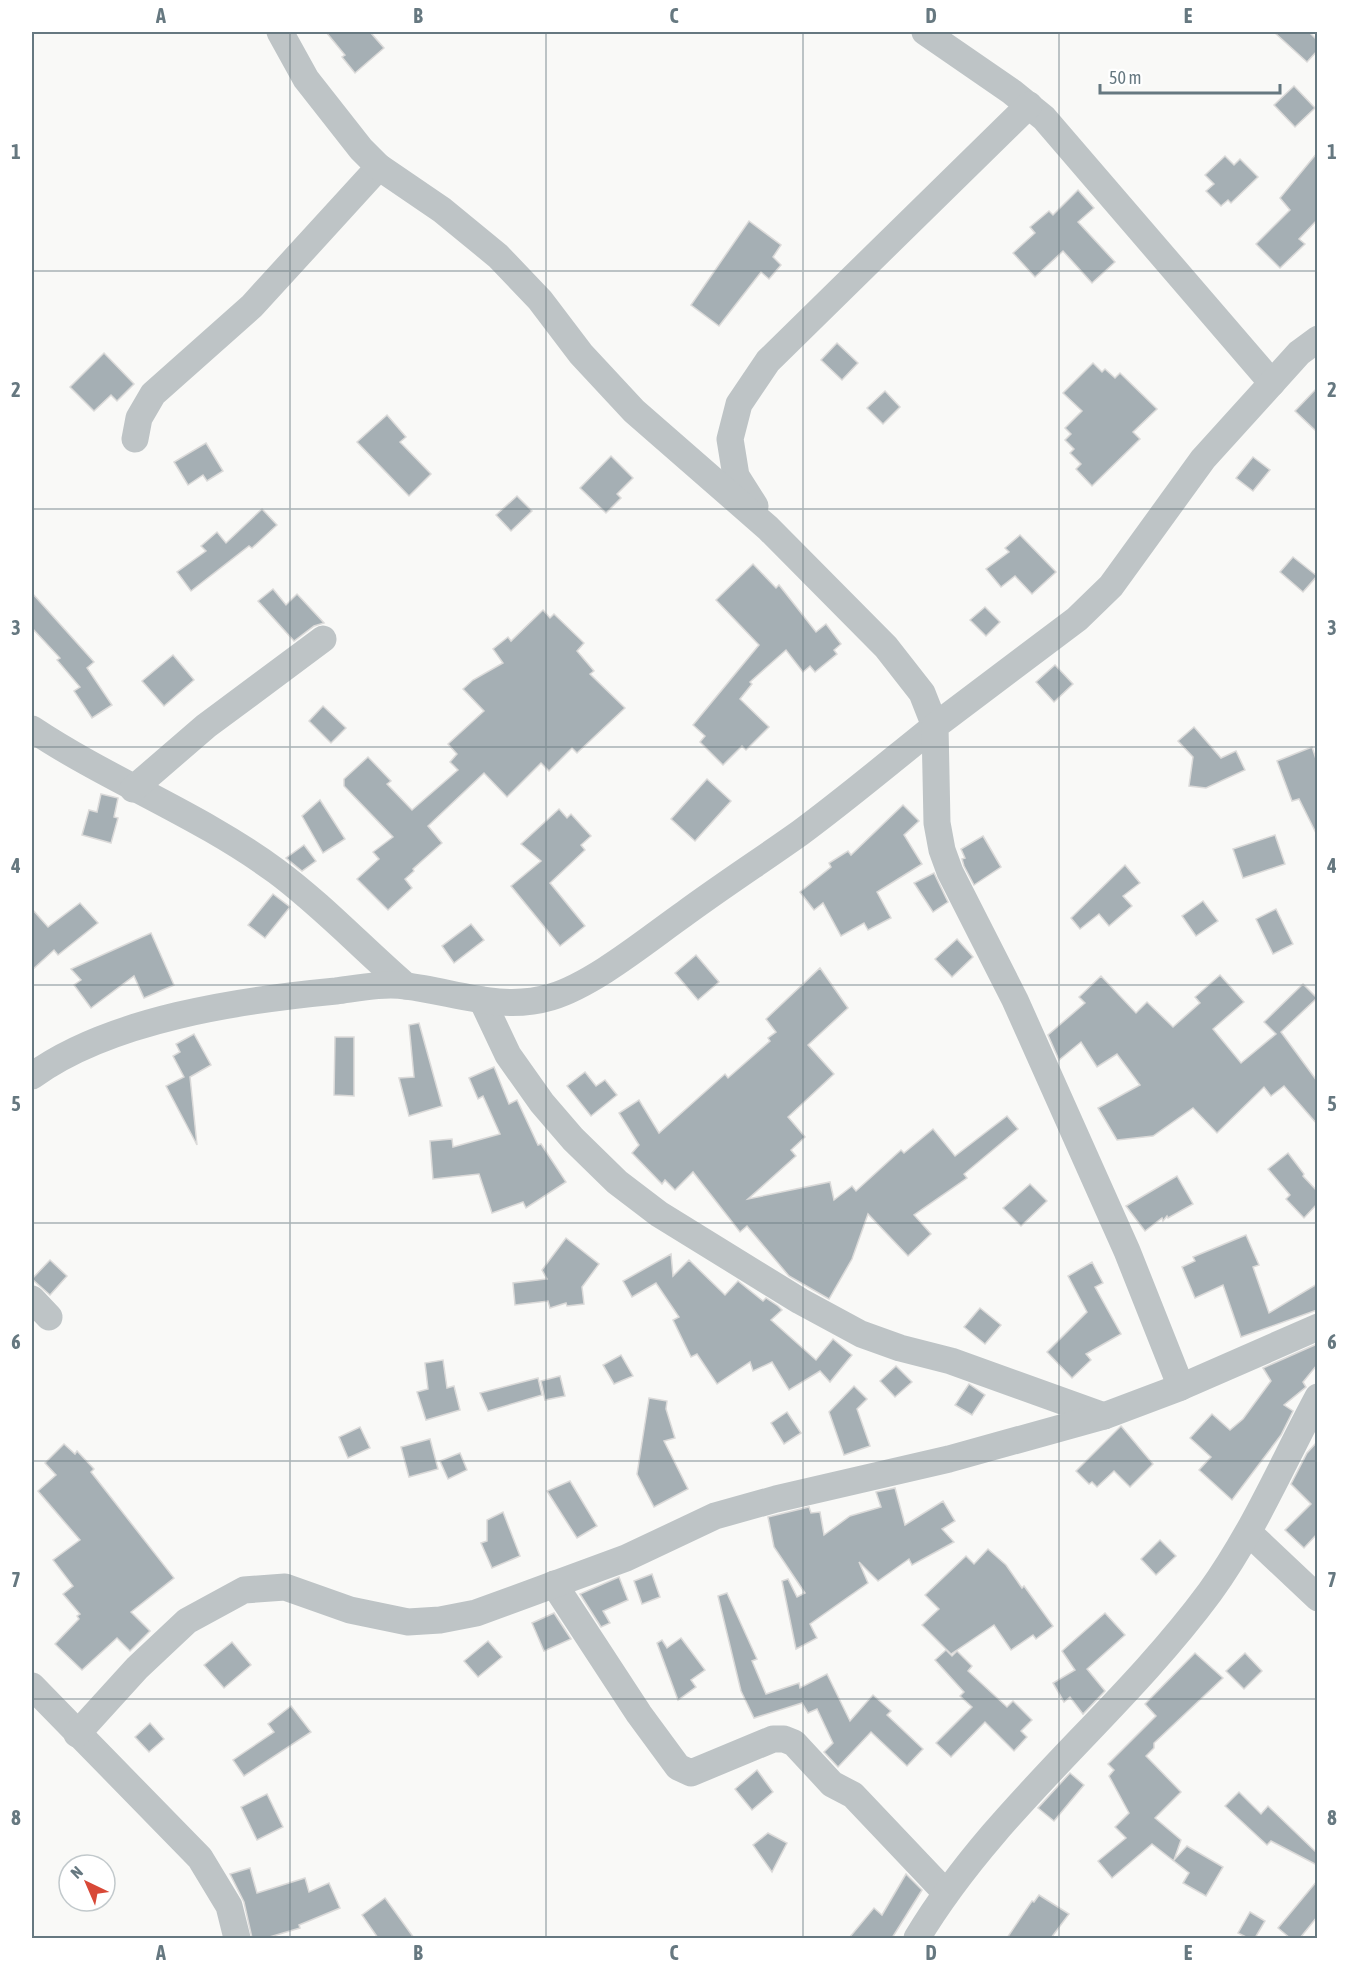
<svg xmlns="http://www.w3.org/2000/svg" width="1349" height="1970" viewBox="0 0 1349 1970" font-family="'Asap Condensed',sans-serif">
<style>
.building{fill:#a5afb4;stroke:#dbdad9;stroke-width:1.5}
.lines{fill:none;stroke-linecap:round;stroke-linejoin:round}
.minor{stroke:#bec4c6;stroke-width:27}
.grid{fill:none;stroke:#667880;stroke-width:1.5;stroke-opacity:0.55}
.neatline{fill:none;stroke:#667880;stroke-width:2}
.grid-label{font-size:20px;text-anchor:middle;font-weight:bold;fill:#667880}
</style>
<rect width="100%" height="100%" fill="#f9f9f7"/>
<g class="building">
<polygon points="326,32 370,32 384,48 355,73 342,57 345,55"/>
<polygon points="1274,32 1309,32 1317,40 1317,51 1307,62"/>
<polygon points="1294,86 1315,108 1295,127 1274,105"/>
<polygon points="1317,153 1317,220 1299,239 1305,244 1280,268 1256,244 1290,210 1280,198"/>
<polygon points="1225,156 1234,165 1240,159 1258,177 1231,203 1228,200 1221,206 1206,191 1214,184 1205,175"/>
<polygon points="1078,190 1094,208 1078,222 1115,262 1092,283 1063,251 1035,277 1013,253 1035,233 1030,227 1049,211 1053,215"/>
<polygon points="749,221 781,245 773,257 781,265 769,279 761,272 719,326 691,305"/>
<polygon points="837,343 858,363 842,380 821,360"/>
<polygon points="104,353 134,384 117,401 111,395 94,411 70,387"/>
<polygon points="1093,363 1102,372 1105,369 1115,378 1120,373 1157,409 1133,432 1140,439 1092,486 1076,469 1081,464 1070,453 1074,449 1065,440 1071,434 1065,428 1082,411 1063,393"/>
<polygon points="1317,388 1317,432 1295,411"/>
<polygon points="885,391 900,407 883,424 867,408"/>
<polygon points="387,415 406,437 400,442 431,474 409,496 357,442"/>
<polygon points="206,443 223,471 207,481 203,475 188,485 174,462"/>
<polygon points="611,456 633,478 617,494 621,498 606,513 580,488"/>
<polygon points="1253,457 1270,470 1253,491 1236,478"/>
<polygon points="517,496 532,511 511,531 496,515"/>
<polygon points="262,509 277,525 252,548 249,546 191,591 177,572 206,551 201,546 217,532 226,543"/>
<polygon points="1020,535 1056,572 1032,594 1015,576 1001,587 986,569 1009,552 1005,548"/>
<polygon points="1293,557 1317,576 1303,592 1280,572"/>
<polygon points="753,564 776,588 779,585 816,632 826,624 841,644 834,650 837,654 815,672 810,666 803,672 786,650 750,682 752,684 740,699 769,727 746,750 742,746 723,765 700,742 705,736 693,725 759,645 716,600"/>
<polygon points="273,589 286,605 297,594 324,623 314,626 294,641 258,601"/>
<polygon points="32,593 94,662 87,668 112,705 92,718 74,691 80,687 57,660 60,658 32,628"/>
<polygon points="985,607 1000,622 986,636 970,620"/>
<polygon points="543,610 550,618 554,614 584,643 577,651 594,671 590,674 625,708 577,753 572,748 549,771 541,763 507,797 484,773 428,826 442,843 413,869 414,871 405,879 412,888 388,910 357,879 379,859 373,852 393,837 344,786 344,779 368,757 391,781 387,784 412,810 458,770 450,762 457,754 448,744 484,711 463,689 473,680 503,663 493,649 508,637 511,641"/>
<polygon points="173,655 194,680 164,706 142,681"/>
<polygon points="1055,665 1073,684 1054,702 1036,682"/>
<polygon points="323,706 346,728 331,743 309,721"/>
<polygon points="1194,727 1221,758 1236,751 1245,770 1206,788 1189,786 1193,757 1178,741"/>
<polygon points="1312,747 1317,762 1317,835 1299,799 1292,801 1277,761"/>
<polygon points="707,779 731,801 695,841 671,819"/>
<polygon points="101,794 118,798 114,817 118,818 111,843 82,835 89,810 97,812"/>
<polygon points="320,800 345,839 323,853 302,816"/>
<polygon points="903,805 919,821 904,835 922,864 877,892 891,918 868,930 864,923 841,936 823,903 814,910 800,892 831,867 829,863 848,851 851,855"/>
<polygon points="559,809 567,818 571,814 591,836 581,845 585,850 550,883 585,926 560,946 511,886 541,861 521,844"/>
<polygon points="1275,835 1285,864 1243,878 1233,849"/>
<polygon points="983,836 1001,867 974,885 964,866 962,859 965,858 961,849"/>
<polygon points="304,845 316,861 302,871 286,858"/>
<polygon points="1125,865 1140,883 1123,896 1132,906 1109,926 1099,914 1080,929 1071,918"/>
<polygon points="934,873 948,902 933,912 914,883"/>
<polygon points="273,894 290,907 265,938 248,925"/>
<polygon points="1203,901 1218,921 1196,936 1182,916"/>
<polygon points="80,903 98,923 58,955 54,950 32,970 32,909 48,927"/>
<polygon points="1276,909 1293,944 1273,954 1256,919"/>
<polygon points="471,924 484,940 454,963 442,946"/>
<polygon points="151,933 174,985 144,998 134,976 91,1008 74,985 81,980 71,969"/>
<polygon points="957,939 973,957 952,977 935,959"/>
<polygon points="696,955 719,982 698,1000 675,973"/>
<polygon points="820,968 848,1008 808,1045 834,1074 788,1117 805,1137 791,1150 796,1156 748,1199 830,1182 834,1200 852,1186 856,1191 901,1150 904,1153 933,1129 955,1156 1007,1116 1018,1129 964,1174 967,1178 914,1215 931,1234 908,1256 868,1214 852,1259 829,1299 789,1276 747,1226 740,1232 693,1172 675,1190 665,1180 662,1184 632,1153 639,1145 619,1113 639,1100 659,1133 725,1074 728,1078 770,1041 768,1038 776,1032 766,1019"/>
<polygon points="1220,975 1244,1002 1213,1029 1241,1063 1276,1034 1264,1022 1303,984 1317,998 1281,1032 1317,1081 1317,1124 1284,1086 1271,1096 1264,1087 1217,1133 1193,1108 1153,1136 1117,1140 1098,1108 1140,1085 1117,1054 1097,1067 1081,1042 1059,1060 1048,1035 1085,1003 1079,997 1101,976 1136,1013 1147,1002 1173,1027 1200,1003 1195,997"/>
<polygon points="419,1023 442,1106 409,1116 399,1078 414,1077 409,1025"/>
<polygon points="194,1034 211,1065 190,1077 197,1145 166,1086 184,1077 173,1056 180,1052 176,1044"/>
<polygon points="335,1037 354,1037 354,1096 334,1095"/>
<polygon points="494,1067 509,1104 517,1100 538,1145 541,1144 566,1182 526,1208 523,1202 492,1213 479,1174 433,1179 430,1141 452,1139 453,1147 500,1134 483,1096 478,1099 469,1078"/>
<polygon points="585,1072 596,1086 605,1080 617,1095 591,1116 567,1086"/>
<polygon points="1288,1153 1304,1174 1303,1176 1317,1191 1317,1204 1304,1218 1286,1199 1290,1195 1268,1169"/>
<polygon points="1177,1176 1193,1204 1168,1218 1167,1216 1163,1221 1162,1218 1145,1231 1126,1206"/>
<polygon points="1030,1184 1047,1201 1021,1226 1003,1208"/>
<polygon points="1246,1235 1259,1265 1253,1267 1269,1313 1317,1284 1317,1310 1241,1337 1223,1285 1195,1298 1182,1267 1195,1261 1193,1257"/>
<polygon points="566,1238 599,1264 582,1287 584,1304 567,1306 566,1303 550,1308 548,1301 515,1305 513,1283 547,1279 542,1270"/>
<polygon points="671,1254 673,1276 689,1260 725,1295 738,1281 763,1301 766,1298 778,1306 782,1310 771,1320 816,1360 833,1339 852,1355 830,1382 820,1371 789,1390 772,1362 753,1371 750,1362 717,1384 697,1354 691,1357 673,1320 679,1317 656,1283 632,1297 623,1281"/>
<polygon points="50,1260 67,1276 50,1295 32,1279"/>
<polygon points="1092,1262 1103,1283 1095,1287 1121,1334 1086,1354 1091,1360 1072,1378 1047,1352 1087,1312 1068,1276"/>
<polygon points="980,1308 1001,1325 985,1344 964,1327"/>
<polygon points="1317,1344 1317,1365 1303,1382 1306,1387 1284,1405 1293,1411 1281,1435 1232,1500 1199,1470 1211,1457 1190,1438 1212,1414 1230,1430 1243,1419 1271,1381 1263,1368"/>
<polygon points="621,1355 633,1376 614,1384 603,1365"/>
<polygon points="443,1360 447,1388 454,1386 460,1410 426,1420 417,1392 428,1389 425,1363"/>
<polygon points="896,1366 912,1382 895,1397 880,1381"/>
<polygon points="560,1376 565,1396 545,1400 541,1381"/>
<polygon points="538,1378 542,1395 488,1411 480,1393"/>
<polygon points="969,1384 985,1395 972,1415 955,1405"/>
<polygon points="854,1386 867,1399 857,1409 870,1446 844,1455 829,1412"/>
<polygon points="649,1398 667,1401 666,1409 675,1438 664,1441 688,1489 654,1507 637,1474"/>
<polygon points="787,1412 801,1433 784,1444 771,1423"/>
<polygon points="1121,1426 1153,1464 1130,1487 1114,1471 1097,1487 1092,1482 1089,1484 1076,1471"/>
<polygon points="360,1427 370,1448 348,1458 339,1437"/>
<polygon points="430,1439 438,1469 409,1477 401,1447"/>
<polygon points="1317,1442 1317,1534 1304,1548 1285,1530 1311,1504 1291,1484 1307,1453"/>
<polygon points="64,1444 75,1454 77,1451 94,1469 91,1472 174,1578 131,1612 150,1631 130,1651 117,1638 82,1670 55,1644 79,1619 77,1616 80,1614 63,1594 73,1586 53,1560 80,1540 38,1491 56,1475 45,1463"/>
<polygon points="460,1453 467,1470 448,1479 440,1461"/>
<polygon points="570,1481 597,1526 577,1538 547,1491"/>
<polygon points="895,1488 905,1525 943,1501 955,1521 942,1529 954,1542 912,1565 909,1559 878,1581 859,1562 868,1583 810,1624 817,1638 796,1649 782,1581 788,1579 797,1597 805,1593 774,1547 768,1517 809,1507 811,1513 820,1512 824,1535 850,1516 881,1507 876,1492"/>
<polygon points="503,1512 520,1556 492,1568 481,1543 487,1541 487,1520"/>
<polygon points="1160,1540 1176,1556 1156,1575 1141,1559"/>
<polygon points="988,1549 1006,1565 1022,1588 1024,1586 1053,1626 1036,1639 1033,1635 1011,1650 994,1625 951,1654 922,1625 939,1609 925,1595 966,1556 974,1564"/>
<polygon points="652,1574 660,1597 642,1604 634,1581"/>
<polygon points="619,1577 628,1600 603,1611 610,1623 601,1627 580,1594"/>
<polygon points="727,1593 757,1659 752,1661 766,1694 799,1683 800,1688 827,1674 850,1721 873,1695 891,1711 887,1715 923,1749 907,1766 871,1732 838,1767 824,1752 833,1743 817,1709 808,1713 802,1703 754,1718 741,1691 718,1596"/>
<polygon points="554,1613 571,1639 544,1651 532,1623"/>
<polygon points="1105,1613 1125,1635 1087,1669 1105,1691 1083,1714 1070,1697 1064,1702 1053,1683 1075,1670 1062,1651"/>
<polygon points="681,1638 705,1670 691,1680 696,1687 678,1700 657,1643 662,1640 667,1648"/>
<polygon points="488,1641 502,1657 478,1677 464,1661"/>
<polygon points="232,1642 251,1665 224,1688 204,1665"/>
<polygon points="946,1650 952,1656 957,1651 972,1666 968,1671 1007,1707 1013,1701 1032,1720 1021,1731 1027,1737 1014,1751 985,1722 951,1757 936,1743 972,1707 960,1696 964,1692 935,1660"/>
<polygon points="1195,1653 1223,1678 1154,1743 1154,1748 1146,1756 1181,1792 1155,1818 1181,1840 1174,1860 1187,1846 1223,1867 1206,1896 1183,1883 1189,1873 1152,1844 1112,1878 1098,1861 1126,1838 1115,1827 1129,1813 1109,1776 1114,1770 1108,1764 1156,1716 1145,1704"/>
<polygon points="1245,1653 1262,1671 1244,1689 1226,1671"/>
<polygon points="291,1706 311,1732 244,1776 233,1760 274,1732 268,1724"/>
<polygon points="150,1723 164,1739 149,1752 135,1737"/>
<polygon points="757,1770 773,1792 752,1810 735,1789"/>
<polygon points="1070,1773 1084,1785 1054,1821 1038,1808"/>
<polygon points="1239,1792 1261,1814 1268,1806 1317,1853 1317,1865 1271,1841 1267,1845 1225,1806"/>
<polygon points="267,1794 283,1827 257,1840 241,1807"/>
<polygon points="768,1833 787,1843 772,1872 753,1845"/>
<polygon points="250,1868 257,1893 305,1878 309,1892 329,1883 340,1908 299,1925 300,1928 266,1938 252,1938 244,1902 230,1874"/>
<polygon points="906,1874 922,1890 892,1938 849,1938 874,1908 882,1915"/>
<polygon points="1317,1881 1317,1917 1300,1938 1290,1938 1278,1928"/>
<polygon points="1039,1895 1069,1914 1051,1938 1007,1938 1032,1901 1034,1902"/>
<polygon points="385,1898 414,1938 378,1938 362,1915"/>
<polygon points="1250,1912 1265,1921 1255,1938 1248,1938 1238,1933"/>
</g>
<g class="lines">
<g class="minor">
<polyline points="925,32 1012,92 1044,118 1272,383"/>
<polyline points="135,439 139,418 153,394 252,306 379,167"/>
<polyline points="755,506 736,476 730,439 739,404 768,361 1029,105"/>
<path d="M32 729C110 781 200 815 276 871 322 905 362 948 406 986"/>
<polyline points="133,789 206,726 323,639"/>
<polyline points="482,1000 508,1055 542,1103 573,1139 617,1182 659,1214 800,1301 861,1334 900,1348 951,1361 1104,1416"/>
<path d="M32 1076C110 1019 241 1000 336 991 359 988 383 983 406 986 455 992 501 1012 551 997 594 984 647 940 684 914 722 886 762 860 800 833 846 799 890 762 935 726L922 693 886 647 768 528 634 411 581 354 540 300 498 256 442 210 379 167 361 149 306 79 280 32"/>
<polyline points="32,1299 49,1317"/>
<polyline points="1181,1387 1127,1251 1015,1000 950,872 942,850 937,823 935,726 1077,619 1111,586 1203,459 1299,353 1318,339"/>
<polyline points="1249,1533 1318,1598"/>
<polyline points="554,1584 639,1714 678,1767 691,1773 773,1739 784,1739 794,1743 832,1784 853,1795 946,1893"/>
<polyline points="32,1686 200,1858 229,1906 237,1938"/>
<polyline points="77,1734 137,1668 187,1621 244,1590 285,1587 350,1610 408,1622 440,1620 476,1613 626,1558 715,1516 776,1499 949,1459 1104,1416 1181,1387 1318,1327"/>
<path d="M917 1938C995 1808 1120 1714 1210 1592 1254 1531 1283 1462 1318 1397"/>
</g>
</g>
<path class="grid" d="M290 32V1938M546 32V1938M803 32V1938M1059 32V1938M32 271H1318M32 509H1318M32 747H1318M32 985H1318M32 1223H1318M32 1461H1318M32 1699H1318"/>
<rect width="1349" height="1970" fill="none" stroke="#ffffff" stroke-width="66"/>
<g transform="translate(87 1883) rotate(316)"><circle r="28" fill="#ffffff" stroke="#c2c9cc" stroke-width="1.5"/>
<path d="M0-4.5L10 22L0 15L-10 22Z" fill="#d84837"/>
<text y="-9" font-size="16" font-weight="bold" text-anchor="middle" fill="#667880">N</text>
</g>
<path d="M1100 84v9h180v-9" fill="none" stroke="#667880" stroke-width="3"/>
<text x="1109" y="84" font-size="18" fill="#667880" stroke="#ffffff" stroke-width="4.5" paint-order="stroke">50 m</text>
<rect x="33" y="33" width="1283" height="1904" class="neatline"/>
<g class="grid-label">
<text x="161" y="23">A</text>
<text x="418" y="23">B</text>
<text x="674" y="23">C</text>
<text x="931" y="23">D</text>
<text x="1188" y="23">E</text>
<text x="16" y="159">1</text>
<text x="1332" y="159">1</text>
<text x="16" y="397">2</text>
<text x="1332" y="397">2</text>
<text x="16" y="635">3</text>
<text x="1332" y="635">3</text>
<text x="16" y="873">4</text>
<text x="1332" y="873">4</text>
<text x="16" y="1111">5</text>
<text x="1332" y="1111">5</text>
<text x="16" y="1349">6</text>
<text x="1332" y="1349">6</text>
<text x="16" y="1587">7</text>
<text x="1332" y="1587">7</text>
<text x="16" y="1825">8</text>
<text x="1332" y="1825">8</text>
<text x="161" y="1960">A</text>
<text x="418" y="1960">B</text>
<text x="674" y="1960">C</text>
<text x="931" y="1960">D</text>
<text x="1188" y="1960">E</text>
</g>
</svg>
